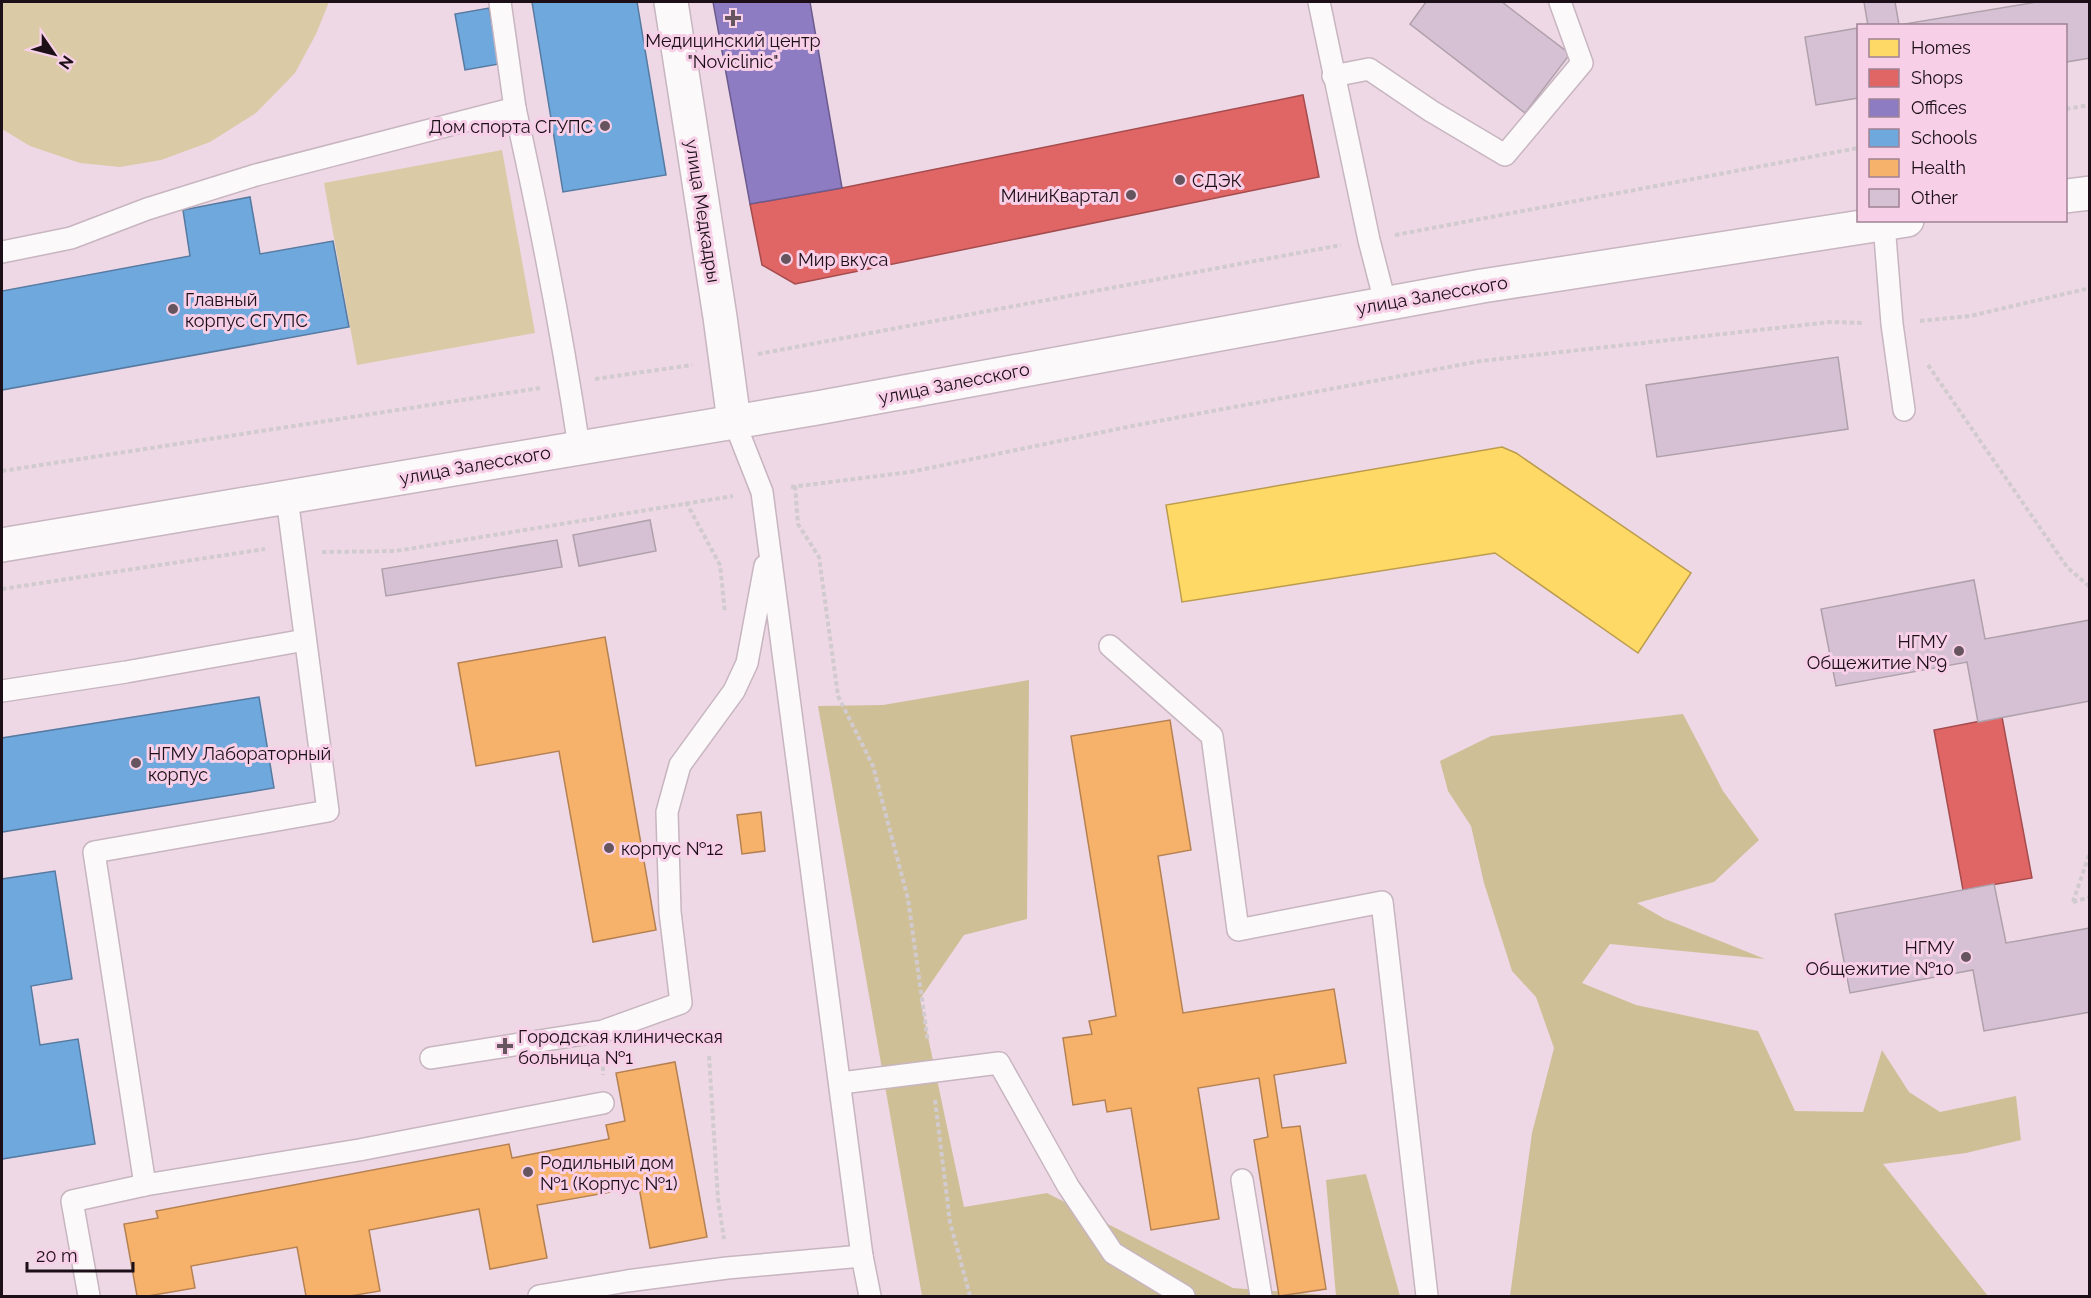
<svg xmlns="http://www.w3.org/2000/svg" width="2091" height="1298" viewBox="0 0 2091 1298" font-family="Raleway,sans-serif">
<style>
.green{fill:#dacaa6}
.forest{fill:#cfbf97}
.homes{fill:#ffd966;stroke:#bb9c4e;stroke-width:1.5}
.shops{fill:#e06666;stroke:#a54c4e;stroke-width:1.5}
.offices{fill:#8e7cc3;stroke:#6c5b8f;stroke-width:1.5}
.schools{fill:#6fa8dc;stroke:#567aa1;stroke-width:1.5}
.health{fill:#f6b26b;stroke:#b58152;stroke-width:1.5}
.building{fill:#d5c1d3;stroke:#afa0ab;stroke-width:1.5}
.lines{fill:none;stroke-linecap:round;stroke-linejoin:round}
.lane-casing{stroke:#c7b5bf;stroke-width:24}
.street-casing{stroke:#c7b5bf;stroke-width:36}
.secondary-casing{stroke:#c7b5bf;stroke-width:36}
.path{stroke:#d1cbcf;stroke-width:4;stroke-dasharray:4.5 3;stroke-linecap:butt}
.lane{stroke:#fcf9fb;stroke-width:21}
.street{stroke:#fcf9fb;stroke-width:33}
.secondary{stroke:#fcf9fb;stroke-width:33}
.poi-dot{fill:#66555f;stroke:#f7cfe7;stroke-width:2}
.labels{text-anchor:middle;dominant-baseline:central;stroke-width:6;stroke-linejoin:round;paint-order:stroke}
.poi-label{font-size:18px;fill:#1c0f17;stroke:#f7cfe7;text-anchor:start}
.street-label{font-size:18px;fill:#1c0f17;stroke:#f7cfe7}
</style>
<rect width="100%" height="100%" fill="#eed8e5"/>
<g class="green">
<polygon points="2,2 329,2 316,34 295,73 256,113 210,142 161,160 120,167 80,163 30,146 2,129"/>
<polygon points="502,150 535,333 357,365 324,183"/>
</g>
<g class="forest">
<polygon points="1029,680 1027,919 964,935 920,999 964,1207 1047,1193 1233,1288 1336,1296 1326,1180 1366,1174 1400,1296 922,1296 818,706 883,705"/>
<polygon points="1683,714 1723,791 1759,840 1714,882 1637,903 1665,919 1765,959 1610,944 1582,983 1636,1005 1758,1031 1795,1111 1863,1112 1882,1050 1909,1092 1940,1112 2016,1096 2021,1140 1966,1153 1883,1164 1988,1296 1510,1296 1532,1133 1554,1048 1536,997 1512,971 1484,883 1471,826 1448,791 1440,761 1491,736"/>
</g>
<polygon class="homes" points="1502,447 1516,453 1691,573 1638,653 1495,553 1182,602 1166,505"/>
<g class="shops">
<polygon points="1303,95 1319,177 795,284 762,265 750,204 842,188"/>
<polygon points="2002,717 2032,878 1963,890 1934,730"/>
</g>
<polygon class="offices" points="713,2 810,2 842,188 750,204"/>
<g class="schools">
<polygon points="532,2 637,2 666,175 563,192"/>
<polygon points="489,8 499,64 465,70 455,14"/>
<polygon points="250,197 260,254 333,241 349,327 2,390 2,291 190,256 183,210"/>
<polygon points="259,697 274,788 2,832 2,738"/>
<polygon points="55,871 72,979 31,986 40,1045 78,1039 95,1144 2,1159 2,879"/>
</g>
<g class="health">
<polygon points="605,637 656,930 593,942 559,751 476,766 458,663"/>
<polygon points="1170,720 1191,850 1158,856 1183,1013 1334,989 1346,1063 1274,1075 1282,1128 1300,1126 1326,1289 1279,1296 1254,1140 1268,1137 1259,1078 1198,1088 1219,1219 1151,1230 1131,1108 1107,1112 1105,1100 1073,1105 1063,1038 1092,1034 1089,1021 1116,1016 1071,736"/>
<polygon points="761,812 765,851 742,854 737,815"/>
<polygon points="675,1062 707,1237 650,1248 639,1187 537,1205 547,1258 490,1269 479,1209 369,1230 380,1291 350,1296 306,1296 297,1247 191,1266 195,1288 148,1296 137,1296 124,1224 158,1218 156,1211 509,1144 512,1158 609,1139 606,1125 625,1121 616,1073"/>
</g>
<g class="building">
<polygon points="1426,2 1502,2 1570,54 1525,113 1410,24"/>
<polygon points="1864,2 1895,2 1899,25 2037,2 2090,2 2090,58 2066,62 2066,26 1868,26"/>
<polygon points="1858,28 1858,98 1816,105 1805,37"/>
<polygon points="1838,357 1848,429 1657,457 1646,385"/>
<polygon points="650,520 656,551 579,566 573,535"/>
<polygon points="557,540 562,567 386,596 382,569"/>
<polygon points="1974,580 1985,639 2090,620 2090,701 1978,722 1967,662 1836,686 1821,609"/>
<polygon points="1994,884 2006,943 2090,928 2090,1012 1984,1031 1973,970 1850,993 1835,914"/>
</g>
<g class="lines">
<defs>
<g id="lane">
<polyline points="1319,2 1369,240 1385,302"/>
<polyline points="1333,76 1369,69 1431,111 1505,155 1582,63 1560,2"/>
<path d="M515 108C540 220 562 333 579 447"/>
<polyline points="1884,224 1892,324 1904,410"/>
<polyline points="2,252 71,238 147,209 256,175 515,108 500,2"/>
<polyline points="734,421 762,492 862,1256 870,1296"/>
<polyline points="1110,646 1212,736 1238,930 1382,902 1427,1296"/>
<polyline points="2,691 126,672 305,640"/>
<polyline points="431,1058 603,1031 681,1003 670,912 667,812 680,765 734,691 747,663 765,566"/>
<polyline points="841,1083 999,1063 1068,1186 1113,1253 1184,1296"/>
<polyline points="1242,1180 1261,1296"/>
<polyline points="145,1185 94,852 328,811 287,498"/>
<polyline points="89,1296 72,1201 145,1185 359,1150 603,1103"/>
<polyline points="539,1296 627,1281 727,1268 862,1256"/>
</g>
<polyline id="street" points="671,2 720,317 734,421"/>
<g id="secondary">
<polyline points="2066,196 2090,193"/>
<polyline points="2,545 817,408 1482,286 1907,220"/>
</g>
</defs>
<use href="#lane" class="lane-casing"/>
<use href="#street" class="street-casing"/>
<use href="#secondary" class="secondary-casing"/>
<g class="path">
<polyline points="2066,109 2090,105"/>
<polyline points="1395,235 1858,148"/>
<polyline points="1920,321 1970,316 2090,288"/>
<polyline points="758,354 1341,245"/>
<polyline points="1928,365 2067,567 2090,587"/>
<polyline points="595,379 692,365"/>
<polyline points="2,471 540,388"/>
<polyline points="795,486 798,524 819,557 838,696 873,766 908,899 928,1042"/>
<polyline points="791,487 910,472 1132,426 1481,361 1830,322 1864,323"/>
<polyline points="686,502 720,565 725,613"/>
<polyline points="322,552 396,551 733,496"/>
<polyline points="2,589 265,549"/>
<polyline points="2073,902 2090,852"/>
<polyline points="2073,902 2090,897"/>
<polyline points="709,1056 718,1199 724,1239"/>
<polyline points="603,1059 603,1075"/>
<polyline points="935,1100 950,1222 970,1296"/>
</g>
<use href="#lane" class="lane"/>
<use href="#street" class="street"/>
<use href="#secondary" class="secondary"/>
</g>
<g class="poi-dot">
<path d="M730 9h6v6h6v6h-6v6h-6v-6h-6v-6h6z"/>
<circle cx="605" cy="126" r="6"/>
<circle cx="1180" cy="180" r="6"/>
<circle cx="1131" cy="195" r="6"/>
<circle cx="786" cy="259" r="6"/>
<circle cx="173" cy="309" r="6"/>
<circle cx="1959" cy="651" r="6"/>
<circle cx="136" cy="763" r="6"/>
<circle cx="609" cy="848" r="6"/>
<circle cx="1966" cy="957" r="6"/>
<path d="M502 1037h6v6h6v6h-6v6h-6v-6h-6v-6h6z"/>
<circle cx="528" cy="1172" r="6"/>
</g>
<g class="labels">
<g class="poi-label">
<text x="733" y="40" text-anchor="middle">Медицинский центр<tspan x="733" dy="21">"Noviclinic"</tspan></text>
<text x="593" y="126" text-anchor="end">Дом спорта СГУПС</text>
<text x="1192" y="180">СДЭК</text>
<text x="1119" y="195" text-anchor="end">МиниКвартал</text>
<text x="798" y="259">Мир вкуса</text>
<text x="185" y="299">Главный<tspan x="185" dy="21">корпус СГУПС</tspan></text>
<text x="1947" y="641" text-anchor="end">НГМУ<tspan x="1947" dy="21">Общежитие №9</tspan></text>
<text x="148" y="753">НГМУ Лабораторный<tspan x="148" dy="21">корпус</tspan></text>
<text x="621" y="848">корпус №12</text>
<text x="1954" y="947" text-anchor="end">НГМУ<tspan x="1954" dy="21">Общежитие №10</tspan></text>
<text x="518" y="1036">Городская клиническая<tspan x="518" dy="21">больница №1</tspan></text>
<text x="540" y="1162">Родильный дом<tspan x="540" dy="21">№1 (Корпус №1)</tspan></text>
</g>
<g class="street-label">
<text transform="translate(703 211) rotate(81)">улица Медкадры</text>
<text transform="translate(1432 295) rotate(-10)">улица Залесского</text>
<text transform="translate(954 383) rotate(-11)">улица Залесского</text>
<text transform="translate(475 465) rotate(-10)">улица Залесского</text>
</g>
</g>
<rect width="2091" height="1298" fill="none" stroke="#1c0f17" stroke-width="6"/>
<rect x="1857" y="24" width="210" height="198" fill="#f7cfe7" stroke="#9f8294" stroke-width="1.5"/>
<rect x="1869" y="39" width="30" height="18" fill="#ffd966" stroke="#9f8294" stroke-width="1.5"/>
<text x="1911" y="54" font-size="18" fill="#1c0f17">Homes</text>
<rect x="1869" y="69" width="30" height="18" fill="#e06666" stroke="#9f8294" stroke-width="1.5"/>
<text x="1911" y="84" font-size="18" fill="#1c0f17">Shops</text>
<rect x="1869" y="99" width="30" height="18" fill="#8e7cc3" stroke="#9f8294" stroke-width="1.5"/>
<text x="1911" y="114" font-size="18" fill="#1c0f17">Offices</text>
<rect x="1869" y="129" width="30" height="18" fill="#6fa8dc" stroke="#9f8294" stroke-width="1.5"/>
<text x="1911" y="144" font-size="18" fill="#1c0f17">Schools</text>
<rect x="1869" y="159" width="30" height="18" fill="#f6b26b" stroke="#9f8294" stroke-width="1.5"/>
<text x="1911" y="174" font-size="18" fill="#1c0f17">Health</text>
<rect x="1869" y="189" width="30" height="18" fill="#d5c1d3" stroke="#9f8294" stroke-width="1.5"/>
<text x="1911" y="204" font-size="18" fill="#1c0f17">Other</text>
<g transform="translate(54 54) rotate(125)" stroke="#f7cfe7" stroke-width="4.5" paint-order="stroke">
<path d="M0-4.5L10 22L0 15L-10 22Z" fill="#1c0f17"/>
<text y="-9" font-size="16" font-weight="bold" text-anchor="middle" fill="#1c0f17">N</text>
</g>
<path d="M27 1262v9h106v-9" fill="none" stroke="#1c0f17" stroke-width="3"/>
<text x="36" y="1262" font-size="18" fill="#1c0f17" stroke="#f7cfe7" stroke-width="4.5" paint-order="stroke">20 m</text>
</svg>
